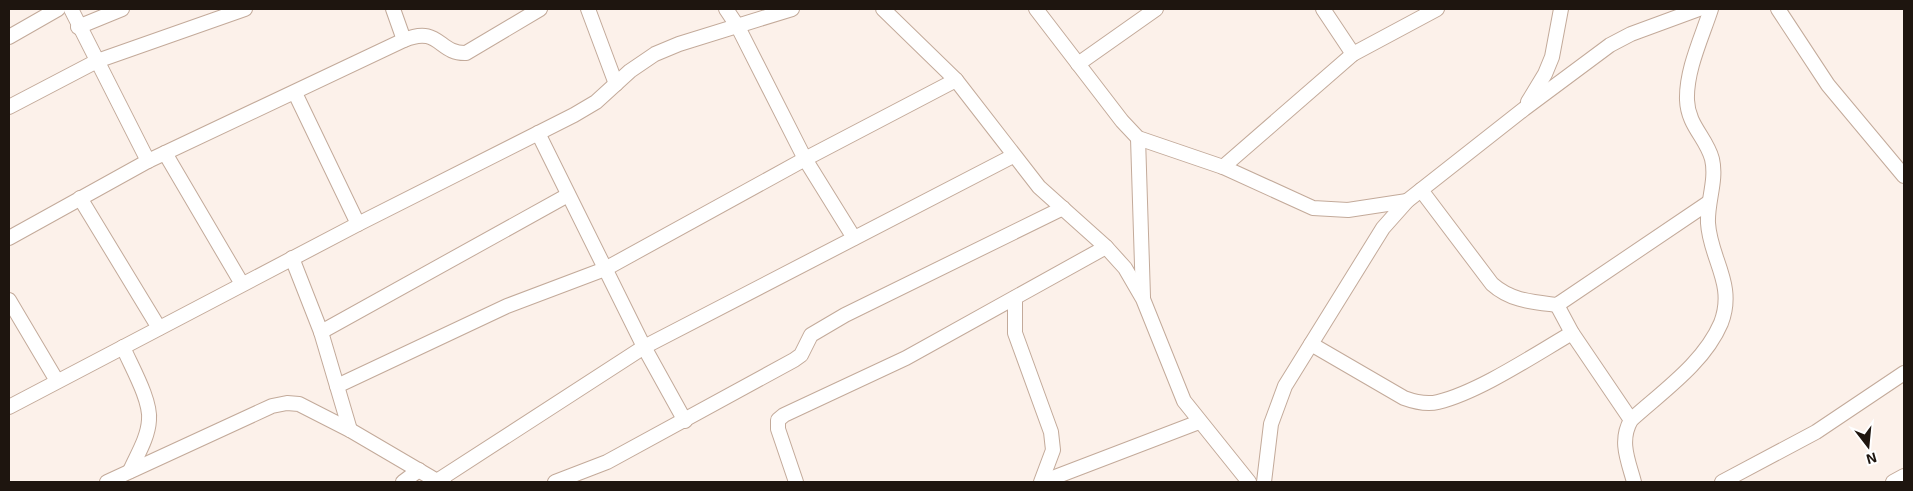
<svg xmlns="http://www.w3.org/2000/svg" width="1913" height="491" viewBox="0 0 1913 491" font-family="'Exo 2',sans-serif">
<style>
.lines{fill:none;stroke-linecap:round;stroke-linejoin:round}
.street-casing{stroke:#c3aa9a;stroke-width:16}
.street{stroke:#fff;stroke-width:14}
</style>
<rect width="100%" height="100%" fill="#fcf1ea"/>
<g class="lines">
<defs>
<g id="street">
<polyline points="71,9 148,161"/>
<polyline points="393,9 404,40"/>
<polyline points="588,9 616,84"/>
<polyline points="726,9 738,27 805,159 854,238"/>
<polyline points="883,9 956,80 1039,187 1106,247 1125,268 1143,299 1184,401 1249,482"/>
<polyline points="1036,9 1122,121 1138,138 1223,167 1313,208 1348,210 1407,201"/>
<polyline points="1323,9 1353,54"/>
<polyline points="1778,9 1828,85 1904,176"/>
<polyline points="78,27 122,9"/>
<polyline points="9,37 58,9"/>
<polyline points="1078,64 1156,9"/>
<polyline points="295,93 358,224"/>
<polyline points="1528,102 1545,74 1552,57 1561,9"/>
<polyline points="9,107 97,61 245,9"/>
<polyline points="538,133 644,347 685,421"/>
<polyline points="1138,138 1143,297"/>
<polyline points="165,153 242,284"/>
<polyline points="1223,167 1353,54 1437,9"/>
<path d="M1421 190 1492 284C1511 301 1533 302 1557 305L1708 203"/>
<polyline points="80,198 159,328"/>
<path d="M9 238 148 161 404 40C440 25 438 54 466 53L540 9"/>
<polyline points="292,258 321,332 350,430"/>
<polyline points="1015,298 1015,333 1051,432 1053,450 1041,482"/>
<polyline points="9,300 57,381"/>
<polyline points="1557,305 1572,333 1631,420"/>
<polyline points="321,332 568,195"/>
<path d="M1311 344 1404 398C1415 402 1426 405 1438 402 1479 392 1534 355 1572 333"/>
<path d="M123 347C131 366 151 400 149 420 148 438 137 455 130 471"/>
<polyline points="337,386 507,306 605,269 805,159 956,80"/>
<polyline points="9,407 358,224 574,115 596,102 630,71 655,54 679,44 792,9"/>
<polyline points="437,481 644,347 1013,156"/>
<polyline points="107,482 272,406 287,403 299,404 350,430 437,481 444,482"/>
<polyline points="403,482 419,470"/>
<polyline points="555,482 607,462 794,360 801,355 811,335 845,315 1063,208"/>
<polyline points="796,482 778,429 778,420 784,415 906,358 1106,247"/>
<polyline points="1042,482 1199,422"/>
<polyline points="1264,482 1271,424 1285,386 1383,228 1407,201 1524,109 1610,45 1631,34 1699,9"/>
<path d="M1634 482C1628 460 1619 441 1631 420 1663 391 1704 363 1721 323 1736 284 1710 259 1708 223 1707 202 1717 180 1712 159 1706 137 1688 126 1687 100 1686 70 1702 37 1711 9"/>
<polyline points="1722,482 1816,432 1904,373"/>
<polyline points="1893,482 1904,476"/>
</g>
</defs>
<use href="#street" class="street-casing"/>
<use href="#street" class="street"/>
</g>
<rect width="1913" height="491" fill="none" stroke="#1e150f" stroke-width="20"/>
<g transform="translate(1868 446) rotate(164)" stroke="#ffffff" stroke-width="4" paint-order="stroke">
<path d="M0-4L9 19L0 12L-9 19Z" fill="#1e150f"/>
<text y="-8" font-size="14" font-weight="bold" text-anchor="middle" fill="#1e150f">N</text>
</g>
</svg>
